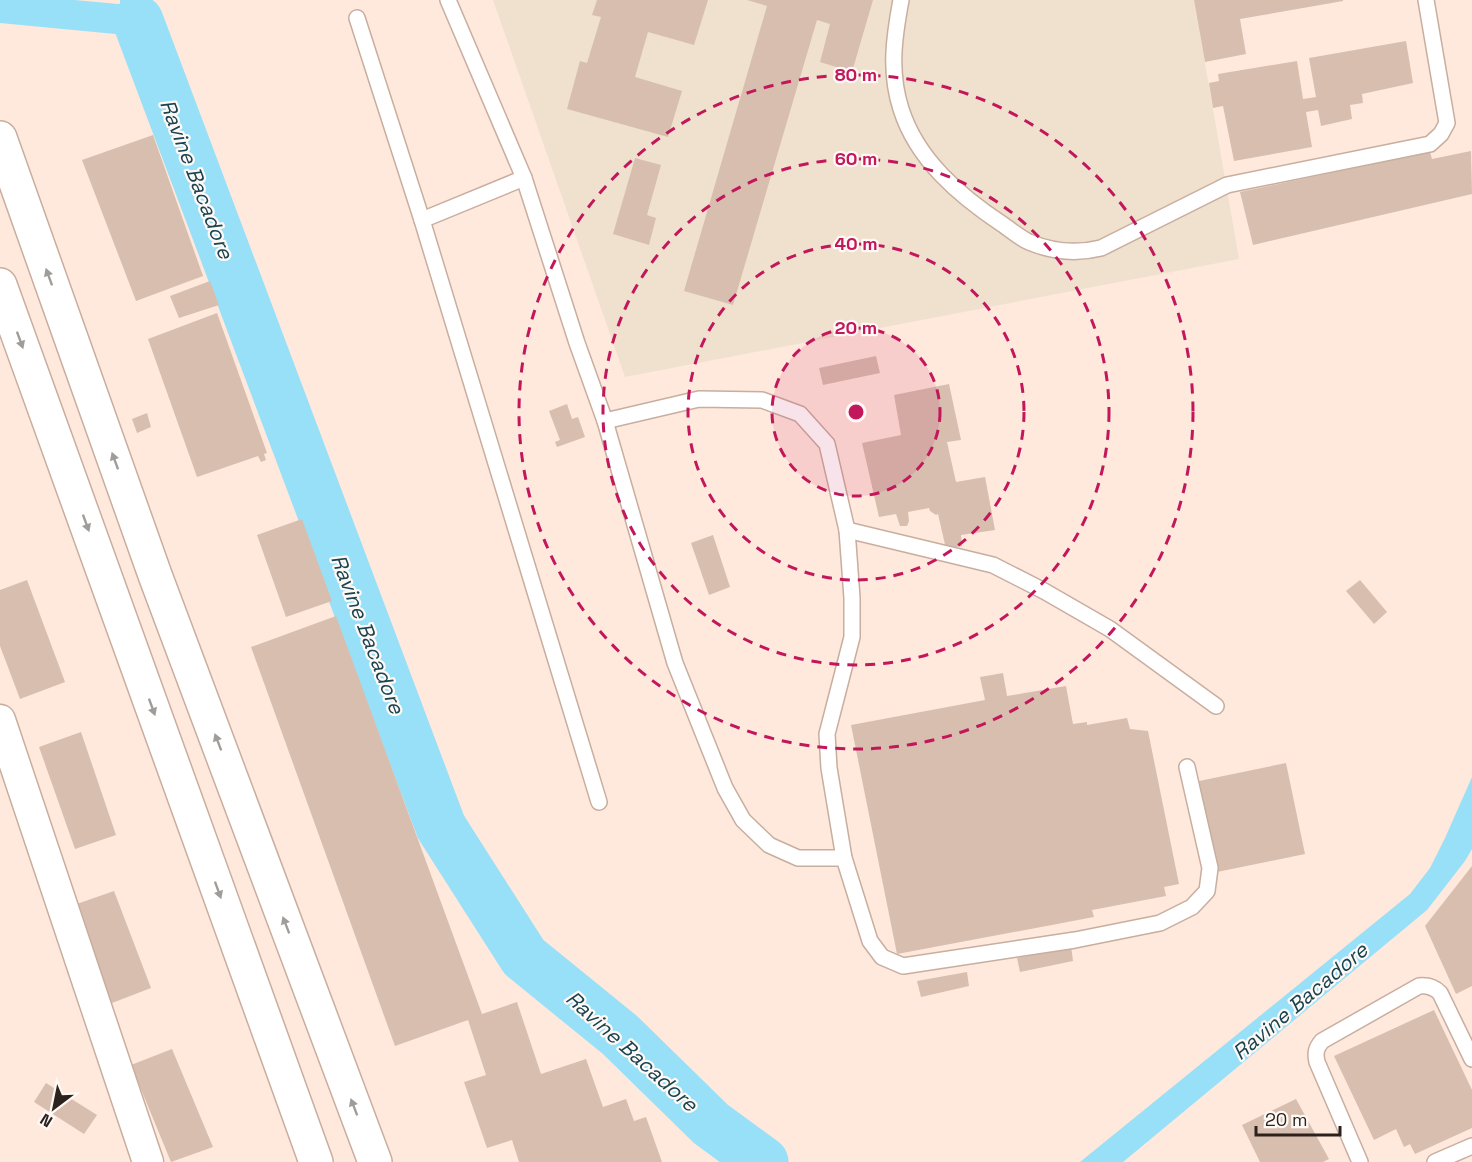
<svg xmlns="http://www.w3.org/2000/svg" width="1472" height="1162" viewBox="0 0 1472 1162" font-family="'Space Grotesk',sans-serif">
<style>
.medical{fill:#f0e1ce}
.water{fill:#98e0f8}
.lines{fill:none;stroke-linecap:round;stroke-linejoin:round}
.canal{stroke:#98e0f8;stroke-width:30}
.river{stroke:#98e0f8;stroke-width:51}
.building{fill:#d8beae}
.lane-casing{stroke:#c8ae9f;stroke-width:18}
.street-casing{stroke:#c8ae9f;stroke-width:33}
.secondary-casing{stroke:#c8ae9f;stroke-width:36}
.lane{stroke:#fff;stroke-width:15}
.street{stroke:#fff;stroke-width:30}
.secondary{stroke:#fff;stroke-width:33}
.oneway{fill:#a09c99}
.ring{fill:none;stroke:#c2185b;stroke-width:3;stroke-dasharray:10 8}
.labels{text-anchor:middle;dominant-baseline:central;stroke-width:4.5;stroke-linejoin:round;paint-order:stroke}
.water-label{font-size:21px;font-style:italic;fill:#194350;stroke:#fff9f6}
.centre{fill:#c2185b;stroke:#fff9f6;stroke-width:3}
.ring-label{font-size:18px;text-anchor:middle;font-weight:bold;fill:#c2185b;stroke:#fff9f6;stroke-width:4.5;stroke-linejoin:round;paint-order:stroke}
</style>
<rect width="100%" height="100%" fill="#ffe8dc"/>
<polygon class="medical" points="493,0 1194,0 1239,259 625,377"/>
<g class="water">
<polygon points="1472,777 1472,849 1465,861 1427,910 1123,1162 1080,1162 1410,894 1430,868 1445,838"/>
<polygon points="711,1124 774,1159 778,1162 746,1162"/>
</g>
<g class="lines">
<polyline class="canal" points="0,8 138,21 135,0"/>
<polyline class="river" points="138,21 441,827 524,957 620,1035 711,1124 763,1162"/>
</g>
<g class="building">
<polygon points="597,0 708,0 694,45 648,32 635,77 682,91 668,137 567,109 580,61 587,63 601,17 592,15"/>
<polygon points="747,0 873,0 852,72 820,62 830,24 817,20 733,305 684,291 767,6"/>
<polygon points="1194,0 1343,0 1343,1 1240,19 1246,54 1205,62"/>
<polygon points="1406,41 1413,83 1362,94 1363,103 1350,105 1352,119 1321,126 1318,110 1306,112 1312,147 1234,161 1223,106 1213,108 1209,83 1219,81 1218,74 1297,61 1303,99 1316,97 1309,58"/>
<polygon points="153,135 203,276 136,301 82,160"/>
<polygon points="1471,151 1472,194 1253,245 1240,192 1430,152 1432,159"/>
<polygon points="635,158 661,165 647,215 656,218 649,245 613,234"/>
<polygon points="210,281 219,305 179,318 170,296"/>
<polygon points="217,313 267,453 264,454 266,460 261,462 258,456 197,477 148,339"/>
<polygon points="876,356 880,373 823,385 819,368"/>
<polygon points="949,384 961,440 947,442 956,482 985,477 995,530 961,535 962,546 946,549 938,514 936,515 930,511 929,508 908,512 909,521 907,526 900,526 896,514 879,517 862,443 901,435 894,395"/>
<polygon points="567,404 572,419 578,417 585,437 557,447 555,442 560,440 549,411"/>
<polygon points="147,413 151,427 137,433 132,419"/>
<polygon points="302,519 332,601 286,617 257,535"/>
<polygon points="713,535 730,587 709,595 691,543"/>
<polygon points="27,580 65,682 20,699 0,646 0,590"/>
<polygon points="1360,580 1387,612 1374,624 1346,591"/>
<polygon points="336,616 482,1014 517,1002 541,1074 586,1059 603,1107 626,1099 634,1121 646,1117 662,1162 519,1162 512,1140 487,1148 464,1082 486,1075 468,1020 395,1046 251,647"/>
<polygon points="1003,673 1007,696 1066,686 1073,724 1087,722 1087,725 1127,718 1130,729 1148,731 1179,884 1164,887 1166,896 1092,910 1094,917 897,954 851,725 985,700 980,677"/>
<polygon points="81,732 116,835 75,849 39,747"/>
<polygon points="1286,763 1305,854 1217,872 1199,781"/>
<polygon points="1472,866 1472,986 1456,994 1425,926"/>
<polygon points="114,891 151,988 112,1003 74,905"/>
<polygon points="1071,946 1073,961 1020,972 1017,958"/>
<polygon points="967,972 969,986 921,997 917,981"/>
<polygon points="1434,1010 1472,1090 1472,1128 1415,1154 1410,1144 1404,1147 1396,1129 1374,1140 1334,1056"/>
<polygon points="172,1049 213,1147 171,1162 131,1065"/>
<polygon points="46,1083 97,1115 84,1134 34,1102"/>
<polygon points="1296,1099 1329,1159 1323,1162 1260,1162 1242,1125"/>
</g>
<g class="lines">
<defs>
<g id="lane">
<polyline points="448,0 524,178 577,343 605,421 675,663 725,788 743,820 769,845 798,858 844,858"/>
<path d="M901 0C894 37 889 72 901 109 917 160 960 196 1002 224 1011 230 1020 238 1029 242 1053 252 1077 254 1101 248L1227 185 1430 144 1441 134 1447 123 1426 0"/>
<polyline points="357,18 422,220 599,802"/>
<polyline points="422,220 524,178"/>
<polyline points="605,421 699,399 762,400 800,414 827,444 847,530 852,598 852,637 827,734 829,768 844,858 870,941 882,957 903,966 1075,940 1160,923 1192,907 1207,891 1210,868 1187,767"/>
<polyline points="847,530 993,565 1044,591 1110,629 1216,706"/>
<path d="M1360 1162 1317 1062C1315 1053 1316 1048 1322 1041L1419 986C1428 985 1434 987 1440 993L1472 1059"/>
<polyline points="1435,1162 1472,1146"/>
</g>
<polyline id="street" points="0,720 148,1162"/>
<g id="secondary">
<polyline points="0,138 155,575 375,1162"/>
<polyline points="0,285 316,1162"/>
</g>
</defs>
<use href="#lane" class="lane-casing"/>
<use href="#street" class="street-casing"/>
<use href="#secondary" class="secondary-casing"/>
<use href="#lane" class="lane"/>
<use href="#street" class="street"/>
<use href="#secondary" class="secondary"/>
</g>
<defs><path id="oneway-solid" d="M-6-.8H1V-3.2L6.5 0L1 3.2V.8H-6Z" transform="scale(1.5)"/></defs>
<g class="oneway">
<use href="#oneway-solid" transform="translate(49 277) rotate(-110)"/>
<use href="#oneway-solid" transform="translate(20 340) rotate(70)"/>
<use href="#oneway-solid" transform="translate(115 461) rotate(-110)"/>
<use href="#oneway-solid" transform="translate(86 523) rotate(70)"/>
<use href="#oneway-solid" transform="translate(152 707) rotate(70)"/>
<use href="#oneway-solid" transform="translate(218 742) rotate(-111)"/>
<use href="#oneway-solid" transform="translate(218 890) rotate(70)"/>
<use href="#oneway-solid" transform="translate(286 925) rotate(-111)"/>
<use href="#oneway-solid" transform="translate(354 1107) rotate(-111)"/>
</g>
<circle cx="856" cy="412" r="84" fill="#c2185b" fill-opacity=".12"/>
<g class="ring">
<circle cx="856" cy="412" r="84"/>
<circle cx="856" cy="412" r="168"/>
<circle cx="856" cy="412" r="253"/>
<circle cx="856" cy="412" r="337"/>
</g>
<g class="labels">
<g class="water-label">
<text transform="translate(197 179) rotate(69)">Ravine Bacadore</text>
<text transform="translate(368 634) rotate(69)">Ravine Bacadore</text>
<text transform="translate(1300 1001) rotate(-40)">Ravine Bacadore</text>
<text transform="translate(632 1051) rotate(42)">Ravine Bacadore</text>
</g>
</g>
<circle cx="856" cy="412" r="9" class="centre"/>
<g class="ring-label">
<text x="856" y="81">80 m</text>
<text x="856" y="165">60 m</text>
<text x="856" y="250">40 m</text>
<text x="856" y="334">20 m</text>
</g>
<g transform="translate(54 1108) rotate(212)" stroke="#fff9f6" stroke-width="4.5" paint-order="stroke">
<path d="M0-4.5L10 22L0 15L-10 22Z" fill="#2c221d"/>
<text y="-9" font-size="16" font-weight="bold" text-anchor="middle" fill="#2c221d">N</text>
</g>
<path d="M1256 1126v9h84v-9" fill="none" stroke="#2c221d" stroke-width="3"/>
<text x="1265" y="1126" font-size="18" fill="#2c221d" stroke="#fff9f6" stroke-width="4.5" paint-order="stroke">20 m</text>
</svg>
